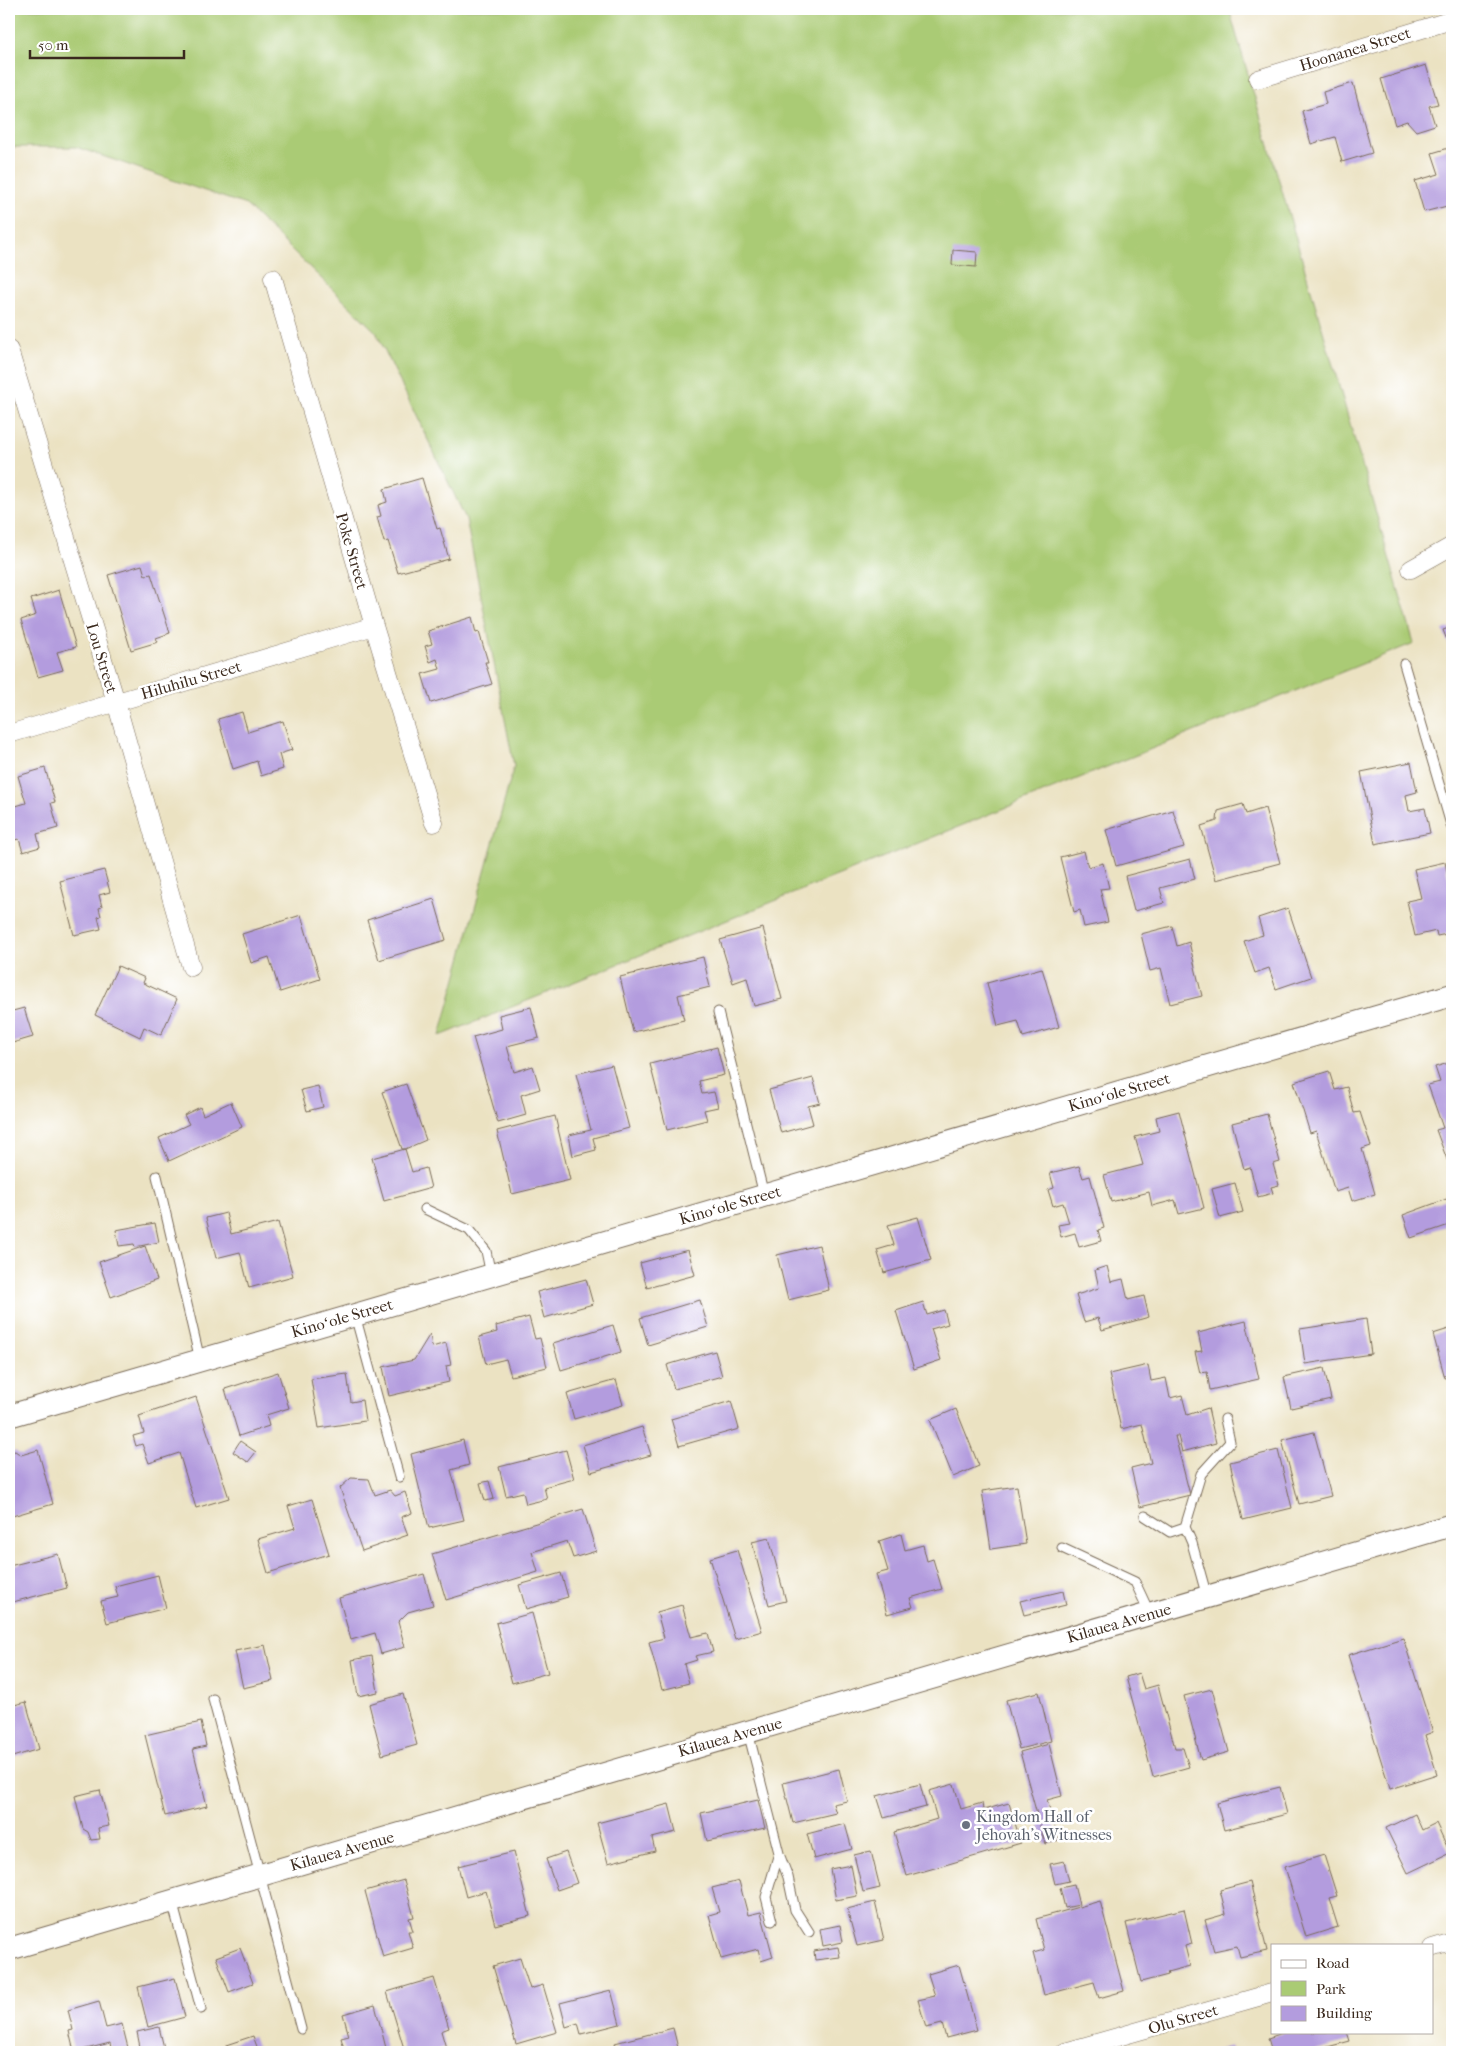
<svg xmlns="http://www.w3.org/2000/svg" width="1461" height="2061" font-family="'IM FELL French Canon',serif">
  <style>
    .green { fill: #aacb74; stroke: #727a49 }
    .building { fill: #b39cde }
    .lines { fill: none; stroke-linecap: round; stroke-linejoin: round }
    .service-casing { stroke: #796a57; stroke-width: 11 }
    .minor-casing { stroke: #796a57; stroke-width: 19 }
    .tertiary-casing { stroke: #796a57; stroke-width: 24 }
    .service { stroke: #fff; stroke-width: 9 }
    .minor { stroke: #fff; stroke-width: 18 }
    .tertiary { stroke: #fff; stroke-width: 22 }
    .worship-dot { fill: #6b7280; stroke: #fff; stroke-width: 2 }
    .labels { text-anchor: middle; dominant-baseline: central; stroke-width: 5; stroke-linejoin: round; paint-order: stroke }
    .street-label { font-size: 16px; fill: #3b2a1e; stroke: #fff }
    .worship-label { font-size: 16px; fill: #5b616d; stroke: #fff; text-anchor: start }
  </style>
  <rect width="100%" height="100%" fill="#fff"/>
  <filter id="ink" filterUnits="userSpaceOnUse"><feTurbulence type="fractalNoise" baseFrequency=".02" numOctaves="2"/><feDisplacementMap in="SourceGraphic" scale="10" xChannelSelector="R" yChannelSelector="G"/><feConvolveMatrix kernelMatrix="1 2 1 2 8 2 1 2 1" color-interpolation-filters="sRGB"/></filter>
  <filter id="wash" filterUnits="userSpaceOnUse"><feTurbulence type="fractalNoise" baseFrequency=".0096" numOctaves="4" result="noise"/><feDisplacementMap in="SourceGraphic" scale="20" xChannelSelector="R" yChannelSelector="G"/><feGaussianBlur stdDeviation="1.12" result="paint"/><feColorMatrix in="noise" values="0 0 0 0 0 0 0 0 0 0 0 0 0 0 0 0 0 1.4 0 .05"/><feComposite in="paint" operator="in"/></filter>
  <g filter="url(#wash)">
    <rect width="100%" height="100%" fill="#ebe2c2"/>
    <path class="green" d="M 9,9 L 1229,9 L 1414,643 L 440,1036 L 514,766 L 466,519 L 376,332 L 246,205 L 76,147 L 9,147 Z"/>
    <g id="blocks">
      <path class="building" d="M 1426,65 L 1438,104 L 1429,106 L 1435,125 L 1416,131 L 1407,121 L 1395,125 L 1381,79 Z
        M 1353,83 L 1372,153 L 1342,162 L 1335,137 L 1311,144 L 1302,111 L 1326,104 L 1323,92 Z
        M 1452,147 L 1452,221 L 1447,206 L 1424,212 L 1415,181 L 1439,174 L 1432,153 Z
        M 953,250 L 977,252 L 976,267 L 952,265 Z
        M 422,478 L 437,529 L 440,528 L 449,559 L 398,573 L 388,541 L 384,542 L 377,517 L 381,516 L 378,505 L 387,502 L 384,489 Z
        M 142,565 L 145,575 L 151,574 L 170,633 L 156,638 L 158,642 L 131,650 L 108,575 Z
        M 59,590 L 76,647 L 57,652 L 63,670 L 38,677 L 21,620 L 36,615 L 31,599 Z
        M 472,617 L 476,633 L 479,632 L 488,662 L 485,662 L 492,684 L 431,703 L 422,674 L 440,669 L 437,659 L 430,662 L 425,646 L 432,644 L 428,631 Z
        M 1452,627 L 1452,653 L 1443,630 Z
        M 9,650 L 13,664 L 9,665 Z
        M 242,712 L 248,732 L 283,721 L 292,750 L 279,754 L 283,769 L 261,776 L 257,761 L 233,769 L 218,719 Z
        M 1411,762 L 1417,792 L 1406,795 L 1409,811 L 1425,808 L 1430,833 L 1375,844 L 1361,772 Z
        M 45,768 L 55,802 L 51,803 L 58,828 L 37,834 L 40,847 L 23,852 L 19,839 L 9,841 L 9,808 L 26,803 L 18,776 Z
        M 1243,804 L 1246,814 L 1265,808 L 1280,863 L 1216,880 L 1201,826 L 1217,821 L 1218,811 Z
        M 1173,810 L 1184,847 L 1116,866 L 1106,830 Z
        M 1084,851 L 1088,867 L 1103,863 L 1109,888 L 1100,889 L 1108,922 L 1084,927 L 1080,910 L 1074,912 L 1060,857 Z
        M 1190,859 L 1195,879 L 1160,888 L 1164,903 L 1134,911 L 1125,876 Z
        M 1445,862 L 1452,895 L 1452,933 L 1437,936 L 1436,931 L 1415,936 L 1407,901 L 1421,898 L 1414,869 Z
        M 104,870 L 110,892 L 99,895 L 102,907 L 99,908 L 101,916 L 98,917 L 101,929 L 74,935 L 60,881 Z
        M 434,899 L 446,940 L 379,960 L 367,920 Z
        M 1288,908 L 1311,977 L 1276,989 L 1269,968 L 1255,973 L 1244,941 L 1263,935 L 1258,918 Z
        M 301,915 L 320,979 L 280,992 L 269,957 L 251,963 L 242,934 Z
        M 1172,926 L 1177,946 L 1189,942 L 1202,996 L 1170,1004 L 1161,968 L 1150,971 L 1141,934 Z
        M 763,928 L 782,999 L 754,1006 L 747,978 L 733,983 L 720,940 Z
        M 703,957 L 710,987 L 678,995 L 684,1020 L 633,1032 L 620,977 Z
        M 118,966 L 145,978 L 143,983 L 177,999 L 161,1035 L 144,1027 L 140,1037 L 95,1015 Z
        M 1042,968 L 1059,1027 L 1023,1037 L 1018,1021 L 998,1026 L 987,983 Z
        M 531,1007 L 539,1038 L 507,1046 L 514,1072 L 533,1066 L 540,1089 L 521,1095 L 526,1115 L 498,1123 L 473,1037 L 502,1029 L 499,1015 Z
        M 24,1008 L 33,1037 L 9,1044 L 9,1012 Z
        M 717,1047 L 724,1075 L 699,1081 L 702,1094 L 714,1092 L 718,1107 L 704,1110 L 707,1120 L 667,1130 L 650,1064 Z
        M 1452,1062 L 1452,1164 L 1449,1165 L 1436,1130 L 1443,1128 L 1428,1085 L 1440,1082 L 1435,1067 Z
        M 612,1065 L 629,1128 L 593,1138 L 596,1150 L 573,1156 L 569,1135 L 591,1130 L 576,1074 Z
        M 1329,1071 L 1335,1090 L 1347,1087 L 1354,1113 L 1360,1112 L 1371,1146 L 1362,1149 L 1375,1194 L 1352,1201 L 1348,1188 L 1335,1192 L 1316,1131 L 1310,1133 L 1294,1082 Z
        M 813,1078 L 820,1103 L 808,1106 L 813,1124 L 781,1133 L 769,1090 Z
        M 406,1084 L 426,1140 L 405,1149 L 412,1172 L 426,1168 L 431,1188 L 384,1201 L 372,1158 L 405,1149 L 402,1149 L 382,1092 Z
        M 318,1086 L 323,1107 L 307,1111 L 301,1090 Z
        M 231,1102 L 242,1127 L 169,1161 L 159,1138 L 189,1124 L 184,1115 L 200,1107 L 203,1115 Z
        M 1179,1111 L 1204,1208 L 1179,1214 L 1175,1200 L 1152,1206 L 1149,1192 L 1111,1202 L 1104,1175 L 1143,1165 L 1135,1137 L 1159,1131 L 1156,1117 Z
        M 1267,1114 L 1280,1162 L 1273,1164 L 1279,1185 L 1271,1187 L 1273,1193 L 1258,1197 L 1250,1167 L 1244,1169 L 1232,1123 Z
        M 555,1116 L 570,1180 L 512,1194 L 497,1131 Z
        M 1079,1166 L 1083,1178 L 1090,1176 L 1104,1228 L 1098,1230 L 1101,1241 L 1079,1247 L 1075,1233 L 1061,1237 L 1058,1225 L 1069,1223 L 1063,1203 L 1053,1206 L 1048,1190 L 1054,1188 L 1050,1173 Z
        M 1235,1183 L 1243,1212 L 1220,1218 L 1212,1189 Z
        M 1452,1197 L 1452,1224 L 1411,1238 L 1403,1215 Z
        M 226,1213 L 231,1234 L 278,1222 L 293,1276 L 249,1288 L 240,1252 L 216,1258 L 206,1218 Z
        M 918,1217 L 931,1260 L 884,1273 L 877,1250 L 894,1245 L 888,1225 Z
        M 155,1223 L 159,1242 L 135,1247 L 134,1244 L 119,1246 L 116,1230 Z
        M 819,1245 L 829,1290 L 788,1300 L 777,1255 Z
        M 145,1246 L 157,1280 L 111,1297 L 99,1262 Z
        M 688,1250 L 695,1275 L 647,1288 L 640,1263 Z
        M 1107,1266 L 1111,1282 L 1123,1279 L 1128,1300 L 1144,1296 L 1149,1317 L 1102,1330 L 1098,1318 L 1084,1322 L 1076,1295 L 1099,1288 L 1095,1270 Z
        M 586,1279 L 593,1304 L 544,1318 L 537,1292 Z
        M 700,1300 L 708,1327 L 648,1345 L 640,1318 Z
        M 923,1302 L 927,1315 L 944,1310 L 948,1324 L 931,1329 L 941,1360 L 914,1369 L 896,1311 Z
        M 529,1317 L 535,1339 L 540,1338 L 547,1367 L 511,1376 L 506,1359 L 486,1364 L 479,1337 L 497,1332 L 496,1326 Z
        M 1366,1319 L 1371,1354 L 1305,1364 L 1300,1329 Z
        M 1246,1321 L 1259,1379 L 1210,1390 L 1207,1372 L 1200,1373 L 1195,1352 L 1202,1351 L 1198,1333 Z
        M 613,1325 L 621,1352 L 561,1370 L 553,1343 Z
        M 1452,1328 L 1452,1381 L 1451,1377 L 1445,1378 L 1433,1334 Z
        M 430,1334 L 432,1347 L 446,1343 L 451,1365 L 446,1366 L 449,1382 L 389,1396 L 383,1367 L 414,1360 Z
        M 715,1351 L 722,1376 L 674,1389 L 667,1365 Z
        M 1148,1365 L 1151,1381 L 1166,1378 L 1170,1398 L 1182,1395 L 1187,1415 L 1208,1408 L 1216,1443 L 1182,1452 L 1178,1436 L 1175,1436 L 1190,1495 L 1140,1507 L 1131,1468 L 1151,1463 L 1142,1424 L 1121,1429 L 1109,1374 Z
        M 1324,1368 L 1331,1399 L 1291,1408 L 1284,1377 Z
        M 278,1372 L 289,1408 L 266,1415 L 269,1426 L 239,1436 L 225,1389 Z
        M 347,1374 L 351,1402 L 362,1400 L 365,1421 L 319,1428 L 311,1379 Z
        M 616,1380 L 623,1405 L 574,1419 L 567,1394 Z
        M 196,1397 L 229,1498 L 196,1508 L 179,1453 L 149,1463 L 142,1444 L 136,1446 L 133,1436 L 144,1433 L 139,1416 Z
        M 731,1401 L 739,1429 L 679,1446 L 671,1419 Z
        M 956,1409 L 979,1466 L 953,1477 L 930,1420 Z
        M 642,1427 L 651,1455 L 591,1472 L 583,1445 Z
        M 1314,1432 L 1331,1496 L 1299,1504 L 1282,1440 Z
        M 463,1440 L 469,1465 L 451,1470 L 464,1520 L 429,1528 L 411,1454 Z
        M 240,1441 L 256,1452 L 248,1462 L 233,1452 Z
        M 38,1450 L 53,1504 L 9,1517 L 9,1453 L 15,1451 L 21,1455 Z
        M 566,1450 L 574,1479 L 544,1487 L 547,1499 L 526,1504 L 523,1492 L 506,1496 L 499,1467 Z
        M 1278,1450 L 1292,1508 L 1243,1520 L 1230,1462 Z
        M 351,1478 L 369,1479 L 375,1495 L 390,1490 L 395,1496 L 405,1492 L 412,1513 L 401,1517 L 408,1535 L 362,1551 L 340,1488 Z
        M 489,1481 L 494,1499 L 485,1501 L 480,1483 Z
        M 1017,1486 L 1026,1544 L 991,1549 L 982,1491 Z
        M 312,1499 L 329,1554 L 268,1573 L 258,1539 L 295,1528 L 288,1506 Z
        M 583,1509 L 596,1551 L 573,1558 L 567,1541 L 532,1552 L 538,1572 L 446,1600 L 432,1554 Z
        M 901,1534 L 905,1550 L 923,1545 L 927,1561 L 933,1559 L 942,1589 L 910,1598 L 913,1607 L 887,1614 L 876,1574 L 888,1571 L 879,1541 Z
        M 769,1538 L 786,1601 L 769,1605 L 752,1542 Z
        M 737,1550 L 762,1631 L 735,1639 L 710,1558 Z
        M 58,1554 L 67,1588 L 9,1603 L 9,1566 Z
        M 561,1573 L 568,1597 L 526,1609 L 519,1585 Z
        M 424,1574 L 433,1605 L 408,1612 L 398,1622 L 405,1647 L 381,1654 L 375,1633 L 351,1640 L 339,1598 Z
        M 158,1575 L 166,1608 L 107,1623 L 101,1601 L 118,1597 L 115,1586 Z
        M 1063,1591 L 1066,1605 L 1024,1615 L 1020,1601 Z
        M 682,1605 L 691,1637 L 708,1633 L 713,1652 L 695,1656 L 697,1660 L 684,1664 L 689,1683 L 662,1690 L 649,1642 L 664,1638 L 657,1612 Z
        M 532,1613 L 548,1673 L 512,1683 L 496,1623 Z
        M 1403,1638 L 1433,1732 L 1425,1735 L 1437,1774 L 1390,1789 L 1348,1655 Z
        M 265,1645 L 273,1681 L 243,1688 L 235,1651 Z
        M 372,1656 L 378,1692 L 358,1696 L 352,1660 Z
        M 1139,1673 L 1144,1689 L 1158,1685 L 1175,1748 L 1183,1748 L 1189,1767 L 1153,1777 L 1126,1677 Z
        M 1212,1689 L 1229,1752 L 1201,1760 L 1184,1696 Z
        M 1039,1692 L 1051,1741 L 1019,1749 L 1006,1700 Z
        M 403,1694 L 417,1745 L 382,1755 L 369,1704 Z
        M 9,1697 L 14,1705 L 26,1702 L 39,1749 L 9,1758 Z
        M 201,1722 L 206,1746 L 193,1749 L 207,1806 L 165,1816 L 145,1735 Z
        M 1049,1744 L 1062,1796 L 1047,1800 L 1059,1840 L 1045,1844 L 1020,1752 Z
        M 839,1769 L 847,1801 L 833,1804 L 836,1813 L 793,1823 L 783,1783 Z
        M 920,1784 L 926,1807 L 884,1818 L 877,1796 Z
        M 954,1784 L 961,1809 L 982,1803 L 983,1810 L 1009,1803 L 1021,1843 L 907,1876 L 894,1832 L 937,1819 L 929,1791 Z
        M 1280,1787 L 1287,1814 L 1224,1830 L 1217,1803 Z
        M 100,1790 L 109,1826 L 98,1828 L 100,1839 L 91,1840 L 88,1832 L 83,1829 L 75,1796 Z
        M 758,1800 L 765,1828 L 707,1841 L 701,1813 Z
        M 669,1804 L 676,1832 L 652,1838 L 655,1851 L 608,1863 L 597,1823 Z
        M 1415,1814 L 1422,1830 L 1436,1823 L 1450,1853 L 1408,1873 L 1386,1828 Z
        M 845,1824 L 852,1849 L 814,1859 L 807,1834 Z
        M 871,1851 L 880,1888 L 863,1892 L 854,1855 Z
        M 514,1852 L 530,1916 L 495,1925 L 486,1891 L 466,1897 L 458,1866 Z
        M 566,1852 L 577,1883 L 557,1890 L 546,1859 Z
        M 1324,1855 L 1337,1896 L 1329,1898 L 1338,1927 L 1306,1937 L 1285,1867 Z
        M 1064,1861 L 1069,1881 L 1055,1884 L 1050,1864 Z
        M 851,1865 L 857,1896 L 836,1900 L 830,1869 Z
        M 404,1880 L 414,1917 L 409,1918 L 413,1931 L 408,1931 L 413,1948 L 383,1957 L 365,1891 Z
        M 739,1881 L 748,1915 L 761,1912 L 773,1957 L 761,1961 L 758,1949 L 721,1959 L 709,1915 L 719,1912 L 712,1888 Z
        M 1250,1882 L 1267,1951 L 1240,1957 L 1237,1946 L 1214,1951 L 1205,1920 L 1226,1914 L 1220,1890 Z
        M 1074,1885 L 1079,1905 L 1065,1908 L 1060,1888 Z
        M 1100,1901 L 1124,1991 L 1099,1998 L 1094,1982 L 1044,1995 L 1033,1953 L 1044,1950 L 1036,1919 Z
        M 875,1902 L 884,1940 L 857,1946 L 847,1909 Z
        M 1184,1909 L 1192,1944 L 1185,1946 L 1190,1966 L 1167,1972 L 1168,1975 L 1141,1982 L 1126,1923 Z
        M 840,1925 L 843,1942 L 823,1946 L 820,1929 Z
        M 838,1947 L 840,1957 L 815,1960 L 814,1951 Z
        M 240,1948 L 253,1983 L 229,1992 L 216,1957 Z
        M 520,1958 L 530,1989 L 543,1985 L 557,2032 L 516,2044 L 493,1966 Z
        M 959,1965 L 977,2030 L 946,2038 L 942,2024 L 926,2028 L 918,2000 L 935,1996 L 928,1974 Z
        M 175,1978 L 185,2017 L 148,2027 L 138,1987 Z
        M 434,1978 L 449,2028 L 441,2031 L 446,2048 L 433,2052 L 405,2052 L 387,1992 Z
        M 611,1990 L 620,2024 L 581,2034 L 578,2023 L 566,2027 L 560,2003 Z
        M 99,2001 L 106,2028 L 122,2024 L 129,2052 L 112,2052 L 110,2043 L 74,2052 L 69,2031 L 73,2030 L 68,2010 Z
        M 375,2005 L 387,2052 L 345,2052 L 341,2038 L 349,2036 L 343,2014 Z
        M 159,2027 L 165,2052 L 141,2052 L 137,2032 Z
        M 673,2028 L 679,2052 L 618,2052 L 615,2043 Z
        M 1285,2032 L 1347,2032 L 1350,2041 L 1316,2050 L 1316,2052 L 1272,2052 L 1268,2038 Z
        M 253,2036 L 259,2052 L 229,2052 L 226,2045 Z
        M 1231,2046 L 1233,2052 L 1210,2052 Z"/>
    </g>
  </g>
  <g filter="url(#ink)">
    <use href="#blocks" fill-opacity="0" stroke="#796a57" stroke-width="1"/>
    <g class="lines">
      <g class="service-casing">
        <path id="service" d="M 1404,664 L 1452,828
          M 718,1012 L 764,1195
          M 157,1176 L 200,1360
          M 425,1209 L 469,1230 L 486,1251 L 491,1275
          M 355,1315 L 399,1477
          M 1145,1516 L 1170,1532 L 1185,1527
          M 1062,1548 L 1135,1582 L 1150,1614
          M 1207,1597 L 1192,1543 L 1185,1527 L 1201,1474 L 1230,1442 L 1225,1419
          M 213,1699 L 301,2029
          M 748,1732 L 779,1853 L 766,1897 L 772,1921
          M 779,1854 L 788,1877 L 795,1910 L 809,1932
          M 172,1901 L 201,2009"/>
      </g>
      <g class="minor-casing">
        <path id="minor" d="M 1258,79 L 1452,20
          M 273,278 L 374,626 L 434,823
          M 9,350 L 116,702 L 191,967
          M 1411,569 L 1452,546
          M 9,734 L 374,626
          M 1432,1948 L 1452,1942
          M 1065,2052 L 1272,1993"/>
      </g>
      <g class="tertiary-casing">
        <path id="tertiary" d="M 9,1416 L 1452,995
          M 9,1949 L 1452,1525"/>
      </g>
      <use href="#service" class="service"/>
      <use href="#minor" class="minor"/>
      <use href="#tertiary" class="tertiary"/>
    </g>
  </g>
  <circle class="worship-dot" cx="966" cy="1825" r="5"/>
  <g class="labels">
    <g class="street-label">
      <text transform="translate(1355 49) rotate(-17)">Hoonanea Street</text>
      <text transform="translate(352 551) rotate(74)">Poke Street</text>
      <text transform="translate(102 658) rotate(73)">Lou Street</text>
      <text transform="translate(191 680) rotate(-16)">Hiluhilu Street</text>
      <text transform="translate(1119 1092) rotate(-16)">Kinoʻole Street</text>
      <text transform="translate(730 1205) rotate(-16)">Kinoʻole Street</text>
      <text transform="translate(342 1318) rotate(-16)">Kinoʻole Street</text>
      <text transform="translate(1119 1623) rotate(-16)">Kilauea Avenue</text>
      <text transform="translate(730 1737) rotate(-16)">Kilauea Avenue</text>
      <text transform="translate(342 1851) rotate(-16)">Kilauea Avenue</text>
      <text transform="translate(1183 2019) rotate(-16)">Olu Street</text>
    </g>
    <g class="worship-label">
      <text x="976" y="1816">Kingdom Hall of<tspan x="976" dy="18">Jehovah’s Witnesses</tspan></text>
    </g>
  </g>
  <rect width="1461" height="2061" fill="none" stroke="#fff" stroke-width="30"/>
  <rect x="1271" y="1944" width="162" height="90" fill="#ffffff" stroke="#b1aaa5"/>
  <rect x="1281" y="1960" width="25" height="8" fill="#ffffff" stroke="#b1aaa5"/>
  <text x="1316" y="1968" font-size="15" fill="#3b2a1e">Road</text>
  <rect x="1281" y="1981" width="25" height="15" fill="#aacb74" stroke="#b1aaa5"/>
  <text x="1316" y="1994" font-size="15" fill="#3b2a1e">Park</text>
  <rect x="1281" y="2006" width="25" height="15" fill="#b39cde" stroke="#b1aaa5"/>
  <text x="1316" y="2018" font-size="15" fill="#3b2a1e">Building</text>
  <path d="M30 50v8h154v-8" fill="none" stroke="#3b2a1e" stroke-width="2.5"/>
  <text x="38" y="50" font-size="15" fill="#3b2a1e" stroke="#ffffff" stroke-width="4" paint-order="stroke">50 m</text>
</svg>
